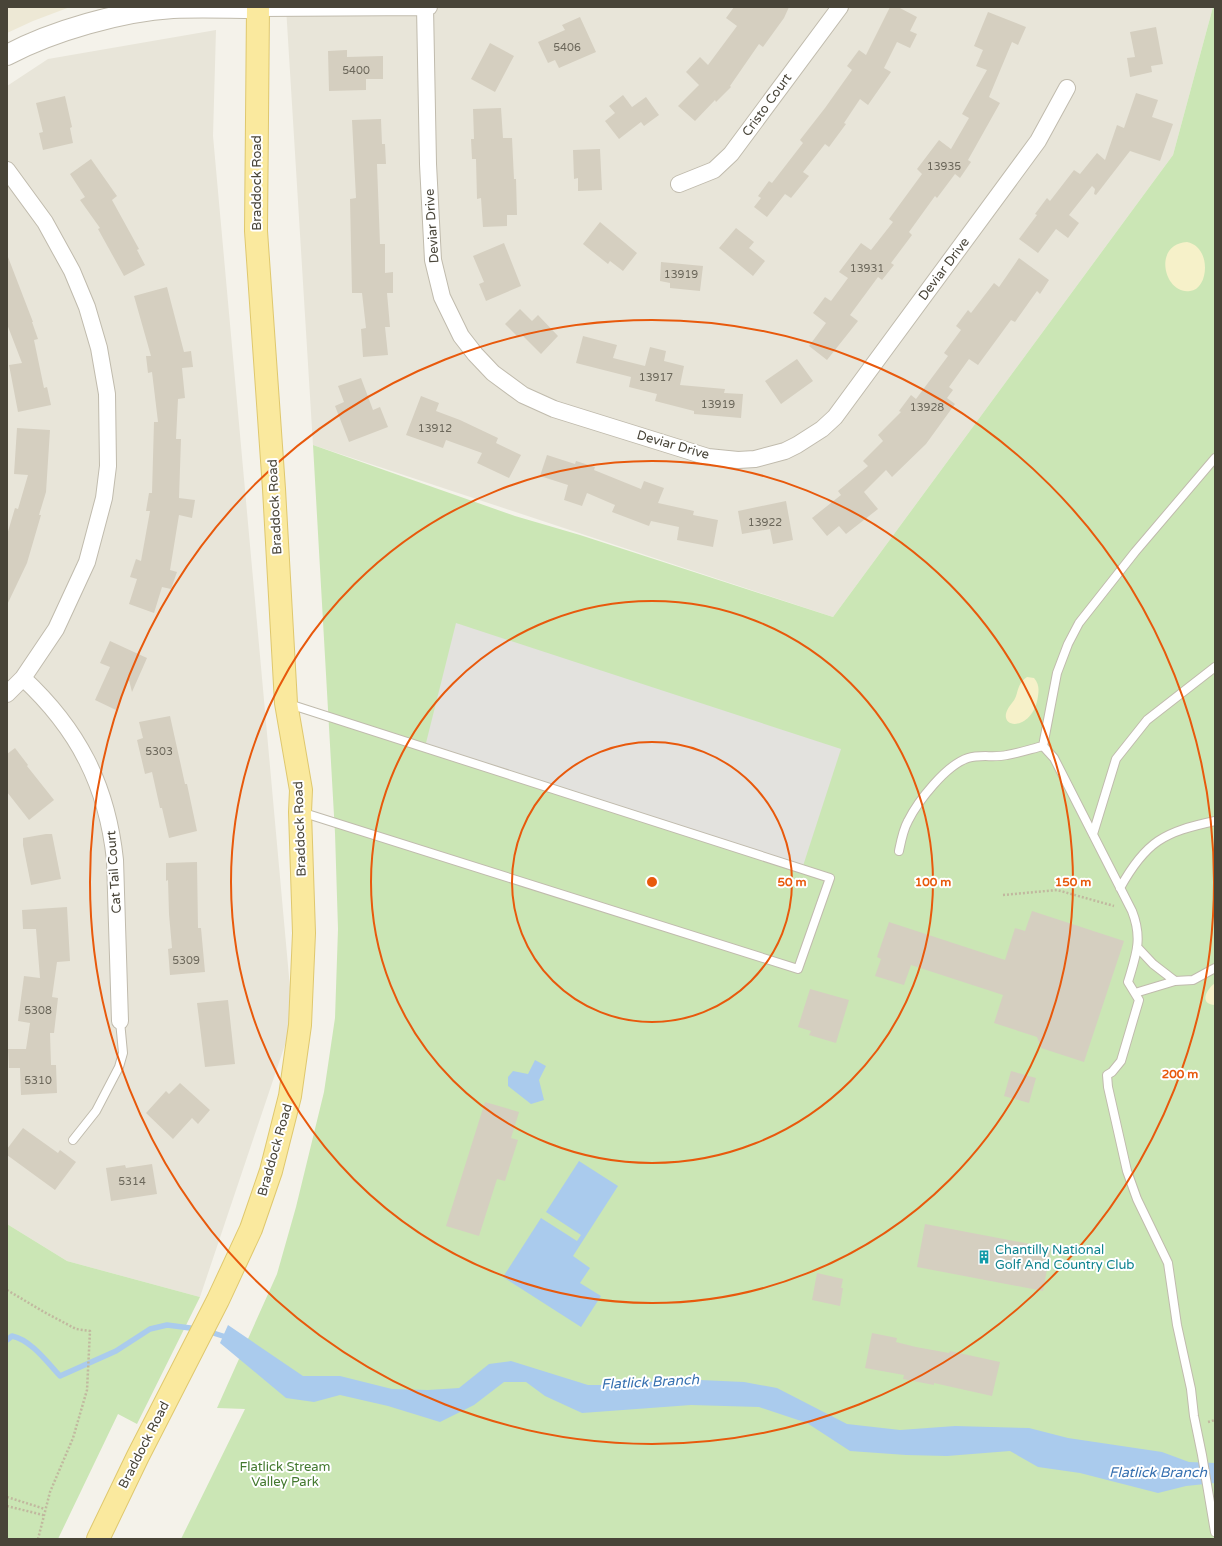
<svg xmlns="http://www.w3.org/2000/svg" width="1222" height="1546" font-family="'Varela Round',sans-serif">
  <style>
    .residential { fill: #e8e5d9 }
    .education { fill: #ede8d5 }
    .green { fill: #cbe6b5 }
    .sand { fill: #f6f1c9 }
    .parking { fill: #e3e2de }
    .water { fill: #aacbed }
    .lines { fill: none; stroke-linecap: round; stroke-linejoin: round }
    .stream { stroke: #aacbed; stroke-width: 5.5 }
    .building { fill: #d5cfc0 }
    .service-casing { stroke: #c0bbad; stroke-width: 10 }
    .minor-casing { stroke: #c0bbad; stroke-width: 18 }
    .tertiary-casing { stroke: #c0bbad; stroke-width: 22 }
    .primary-casing { stroke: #dfc86e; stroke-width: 24 }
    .path { stroke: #c1b89f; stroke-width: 2.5; stroke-dasharray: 2 2; stroke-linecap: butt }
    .service { stroke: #fff; stroke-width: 8 }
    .minor { stroke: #fff; stroke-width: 16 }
    .tertiary { stroke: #fff; stroke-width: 20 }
    .primary { stroke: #fae99e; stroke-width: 22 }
    .ring { fill: none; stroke: #e8590c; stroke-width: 2 }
    .labels { text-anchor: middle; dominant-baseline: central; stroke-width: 4; stroke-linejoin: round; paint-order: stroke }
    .number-label { font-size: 11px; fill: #6b675a }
    .street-label { font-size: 13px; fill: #484438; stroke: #fff }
    .culture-label { font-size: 13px; fill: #0d838f; stroke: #fff; text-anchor: start }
    .park-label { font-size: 13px; fill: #42782e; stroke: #fff }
    .water-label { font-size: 14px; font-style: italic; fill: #3670b0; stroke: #fff }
    .centre { fill: #e8590c; stroke: #fff; stroke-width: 2 }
    .ring-label { font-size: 12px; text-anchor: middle; font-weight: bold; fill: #e8590c; stroke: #fff; stroke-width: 4; stroke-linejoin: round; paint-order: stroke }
  </style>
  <rect width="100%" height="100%" fill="#f4f2ea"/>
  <path class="residential" d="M 286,7 L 1213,7 L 1173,155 L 833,617 L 313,445 Z
    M 216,30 L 213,136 L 293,1021 L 200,1297 L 67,1261 L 7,1224 L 7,86 L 48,59 Z"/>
  <path class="education" d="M 7,7 L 70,7 L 33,21 L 7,33 Z"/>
  <path class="green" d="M 1213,7 L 1215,7 L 1215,1539 L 181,1539 L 245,1409 L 217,1408 L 277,1274 L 296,1207 L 324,1092 L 335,1018 L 338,929 L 335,833 L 313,445 L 515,516 L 580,535 L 833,617 L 1173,155 Z
    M 7,1224 L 67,1261 L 200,1297 L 137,1424 L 118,1414 L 58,1539 L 7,1539 Z"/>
  <path class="sand" d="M 1187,242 C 1212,247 1209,289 1190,291 C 1164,295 1152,244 1187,242 Z
    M 1027,677 L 1034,678 C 1039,684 1039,689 1038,696 C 1033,735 990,729 1012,703 C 1019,695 1016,684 1027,677 Z
    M 1215,983 L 1215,1005 C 1198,1004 1207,989 1215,983 Z"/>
  <path class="parking" d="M 456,623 L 841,749 L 802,869 L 425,747 Z"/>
  <path class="water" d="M 535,1060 L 546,1066 L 539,1080 L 544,1100 L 531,1104 L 508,1086 L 508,1077 L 513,1071 L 528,1074 Z
    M 579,1161 L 618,1186 L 573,1256 L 590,1268 L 580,1283 L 601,1296 L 581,1327 L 503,1277 L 541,1218 L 577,1241 L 581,1235 L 546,1212 Z
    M 228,1325 L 303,1376 L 340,1376 L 392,1389 L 428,1390 L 459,1388 L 489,1364 L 511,1361 L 588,1385 L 618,1385 L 679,1379 L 744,1382 L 777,1388 L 847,1424 L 900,1430 L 955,1426 L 1029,1428 L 1068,1438 L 1162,1452 L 1189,1462 L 1215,1463 L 1215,1483 L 1186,1486 L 1158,1493 L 1080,1473 L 1038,1467 L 1010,1451 L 947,1456 L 906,1455 L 850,1451 L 807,1423 L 759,1407 L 691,1405 L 582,1413 L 545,1396 L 526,1382 L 504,1382 L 474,1405 L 440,1422 L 388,1406 L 340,1395 L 314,1402 L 286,1398 L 220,1343 Z"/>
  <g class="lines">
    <path class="stream" d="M 207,1331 L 229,1338
      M 7,1340 L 12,1336 C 31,1340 47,1362 60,1376 L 116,1351 L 150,1329 L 167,1325 L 198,1329"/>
  </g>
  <path class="building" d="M 734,7 L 789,7 L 784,18 L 763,47 L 759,44 L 730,86 L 731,87 L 716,102 L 715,100 L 695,121 L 678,106 L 699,85 L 686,72 L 700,57 L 708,65 L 737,26 L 726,18 Z
    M 890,7 L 898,7 L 917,17 L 910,31 L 917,34 L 910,48 L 897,42 L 884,68 L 891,72 L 868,105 L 860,99 L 844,123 L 846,124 L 829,147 L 825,144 L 803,172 L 809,176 L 791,198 L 785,194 L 767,217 L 754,207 L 761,198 L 758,196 L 769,181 L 772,183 L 803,143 L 800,140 L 825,108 L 852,70 L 847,66 L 859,50 L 866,55 Z
    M 988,12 L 1026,27 L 1018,45 L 1012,42 L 989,97 L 1000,103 L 968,160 L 971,162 L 960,178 L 955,174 L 937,198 L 935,196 L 909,232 L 912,235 L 891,263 L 894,265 L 882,280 L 878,277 L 850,315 L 858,321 L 827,360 L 809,346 L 826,323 L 813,313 L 825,297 L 831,301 L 848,278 L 839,272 L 861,243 L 871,250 L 893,222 L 889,219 L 922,174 L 917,169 L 939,140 L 951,149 L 969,118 L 962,114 L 987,70 L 976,66 L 983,50 L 974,46 Z
    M 580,17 L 596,52 L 559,68 L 555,60 L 548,63 L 538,42 L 565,30 L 562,25 Z
    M 1156,27 L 1163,64 L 1151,66 L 1152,72 L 1130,77 L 1127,58 L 1135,57 L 1130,32 Z
    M 490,43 L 514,56 L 495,92 L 471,79 Z
    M 347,50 L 347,57 L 383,56 L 383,79 L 366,79 L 366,90 L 329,91 L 328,51 Z
    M 1136,93 L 1158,100 L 1152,117 L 1173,124 L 1160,161 L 1130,151 L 1096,195 L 1094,194 L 1095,189 L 1092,186 L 1069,215 L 1079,223 L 1068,238 L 1056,229 L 1038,253 L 1019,239 L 1037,215 L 1035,214 L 1047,198 L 1050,201 L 1074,170 L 1080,174 L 1097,153 L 1105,160 L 1117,125 L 1124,128 Z
    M 623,95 L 632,107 L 646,97 L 659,115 L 644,126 L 641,122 L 619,139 L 605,121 L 615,113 L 609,106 Z
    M 65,96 L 72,127 L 70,128 L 73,143 L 43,150 L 39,133 L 43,132 L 36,103 Z
    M 501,108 L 503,138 L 512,138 L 514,179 L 516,179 L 517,215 L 507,215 L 507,226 L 483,227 L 481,198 L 477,199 L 476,159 L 472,159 L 471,139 L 474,139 L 473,109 Z
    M 381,119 L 382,144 L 385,144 L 386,164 L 377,164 L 380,244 L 385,244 L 385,273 L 393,272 L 393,293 L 387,293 L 390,327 L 385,327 L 388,355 L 363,357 L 361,329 L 366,328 L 362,293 L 352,293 L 350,199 L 356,198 L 352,120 Z
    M 600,149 L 602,190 L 578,191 L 578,178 L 574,179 L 573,150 Z
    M 91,159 L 117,196 L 112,200 L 139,249 L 137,250 L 145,265 L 124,276 L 98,229 L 100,228 L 80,200 L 85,197 L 70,174 Z
    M 600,222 L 637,253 L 623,271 L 610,261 L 608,264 L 583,244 Z
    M 736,228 L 754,242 L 749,248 L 765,261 L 753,276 L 719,248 Z
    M 504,243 L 521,286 L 486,301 L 479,284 L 484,282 L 473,256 Z
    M 8,257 L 33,322 L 32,322 L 38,339 L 34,340 L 44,388 L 47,387 L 51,405 L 18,412 L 9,365 L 22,363 L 7,324 Z
    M 1019,258 L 1049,280 L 1040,294 L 1037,291 L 1015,322 L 1011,320 L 978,365 L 969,359 L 949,387 L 953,390 L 947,398 L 955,404 L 926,444 L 892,477 L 886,470 L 864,492 L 878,509 L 846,534 L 839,526 L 827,536 L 812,518 L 841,495 L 838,491 L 868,466 L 863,461 L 883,441 L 878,435 L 901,412 L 899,411 L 911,395 L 916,399 L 948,356 L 944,353 L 961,330 L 956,326 L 968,310 L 971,313 L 994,283 L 999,287 Z
    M 661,262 L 703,266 L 700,291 L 670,288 L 670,283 L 660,281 Z
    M 167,287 L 184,352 L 191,351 L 193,367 L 182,368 L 185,398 L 178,399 L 176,439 L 181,439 L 179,498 L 195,500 L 192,518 L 179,515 L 170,570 L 177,572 L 171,589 L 162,587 L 154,613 L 129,604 L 137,579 L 130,577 L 136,559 L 141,561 L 150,511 L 146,511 L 149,493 L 152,493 L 154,422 L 158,422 L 152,372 L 148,373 L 146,356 L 151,356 L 134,296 Z
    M 520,309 L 532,321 L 538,315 L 558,336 L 541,354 L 521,334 L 518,337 L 505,324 Z
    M 583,336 L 617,345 L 613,358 L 645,366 L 650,347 L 666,351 L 664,361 L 684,366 L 680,385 L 725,389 L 724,393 L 743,394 L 741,418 L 694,414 L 694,411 L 655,401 L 657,394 L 629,387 L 631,377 L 576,363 Z
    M 797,359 L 813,381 L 781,404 L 765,381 Z
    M 361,378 L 373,410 L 380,407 L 388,427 L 349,442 L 335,406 L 344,402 L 338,386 Z
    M 421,396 L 439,403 L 436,411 L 460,420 L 498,438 L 496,443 L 521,455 L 509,478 L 477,463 L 482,453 L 446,440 L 443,448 L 406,435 Z
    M 17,428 L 50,430 L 46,492 L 39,515 L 41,515 L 27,563 L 7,605 L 7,535 L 15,508 L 18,509 L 28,475 L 14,474 Z
    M 547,455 L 575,464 L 576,461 L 595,467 L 594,470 L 641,489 L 644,481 L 664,488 L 658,503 L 694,511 L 693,515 L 718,520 L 713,547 L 677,540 L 679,527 L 651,521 L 649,526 L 612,512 L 615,505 L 587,493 L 582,506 L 564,500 L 568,485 L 540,476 Z
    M 786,501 L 793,540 L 773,544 L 770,529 L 742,534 L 738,511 Z
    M 110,641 L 147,658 L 132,692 L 129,680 L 116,710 L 95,700 L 110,667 L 100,663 Z
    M 170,716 L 185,784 L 187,784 L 197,831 L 169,838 L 162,808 L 160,808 L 152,772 L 145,774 L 137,740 L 143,738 L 139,722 Z
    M 15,748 L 28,765 L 27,766 L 54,800 L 29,820 L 7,792 L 7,754 Z
    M 46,834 L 52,834 L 61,879 L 31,885 L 23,845 L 23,838 Z
    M 197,862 L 198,928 L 201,928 L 205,972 L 170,975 L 168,949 L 172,948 L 169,914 L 168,880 L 166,881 L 166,863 Z
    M 67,907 L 70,961 L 57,962 L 52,997 L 58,998 L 54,1033 L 50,1033 L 51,1065 L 56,1065 L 57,1093 L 21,1095 L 20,1068 L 9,1068 L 8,1049 L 26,1049 L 30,1023 L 18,1021 L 24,976 L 40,978 L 36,929 L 23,929 L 22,910 Z
    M 1032,911 L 1124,941 L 1084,1062 L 1041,1048 L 1037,1037 L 994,1023 L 1003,995 L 911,965 L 904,985 L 875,976 L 881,959 L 877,957 L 889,922 L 1005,960 L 1015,928 L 1025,931 Z
    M 810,989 L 849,1000 L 836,1043 L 809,1035 L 811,1031 L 798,1027 Z
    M 228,1000 L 235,1064 L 205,1067 L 197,1003 Z
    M 1011,1071 L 1036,1078 L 1029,1103 L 1004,1096 Z
    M 180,1083 L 210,1110 L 198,1124 L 192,1118 L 173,1139 L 146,1113 L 166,1091 L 169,1094 Z
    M 485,1102 L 519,1112 L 511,1138 L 518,1140 L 505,1181 L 497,1179 L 479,1236 L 446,1226 Z
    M 23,1128 L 58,1153 L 60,1150 L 76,1162 L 55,1190 L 7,1155 L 7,1149 Z
    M 152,1164 L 157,1194 L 111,1201 L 106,1168 L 125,1165 L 126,1168 Z
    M 925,1224 L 1051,1248 L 1043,1291 L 917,1267 Z
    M 817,1273 L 843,1279 L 841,1288 L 843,1288 L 840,1306 L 812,1300 Z
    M 872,1333 L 897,1338 L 896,1342 L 916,1347 L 949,1353 L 950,1351 L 1000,1362 L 992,1396 L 934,1383 L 934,1385 L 903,1379 L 904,1375 L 865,1368 Z"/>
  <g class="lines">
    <g class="service-casing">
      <path id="service" d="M 289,704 L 830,878 L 798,969 L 301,812
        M 1043,746 L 1057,673 L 1068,644 L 1079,623 L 1135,552 L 1215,458
        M 1093,834 L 1116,759 L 1147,720 L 1215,667
        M 899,851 C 901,841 903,830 908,821 C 918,801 946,765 968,758 C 981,754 994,758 1007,755 C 1019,753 1031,749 1043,746 L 1054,758 L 1132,911 C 1143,939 1136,955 1128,982 L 1139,1000 L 1121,1061 L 1112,1072 L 1107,1075 L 1108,1087 L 1127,1171 L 1137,1199 L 1168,1263 L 1177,1325 L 1191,1389 L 1194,1416 L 1202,1455 L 1215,1532
        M 1120,888 C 1146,841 1164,832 1215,821
        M 1175,981 L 1193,980 L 1215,968
        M 1135,993 L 1175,981 L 1153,964 L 1138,948
        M 73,1140 L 96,1111 L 119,1067 L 123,1053 L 120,1021"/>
    </g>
    <g class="minor-casing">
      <path id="minor" d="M 425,7 L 428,164 L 433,260 L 442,297 L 461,336 L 475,354 L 493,373 L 523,395 L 554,409 L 708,457 L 738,460 L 755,459 L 785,451 L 797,445 L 822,429 L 835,417 L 1038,141 L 1067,88
        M 259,8 L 429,7
        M 7,170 L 45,222 L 72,271 L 87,307 L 99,348 L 107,394 L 108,466 L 104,498 L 87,562 L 56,629 L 23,678 L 7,694
        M 679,184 L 714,170 L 731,154 L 840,7
        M 23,678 C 78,729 107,785 115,860 L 120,1021"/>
    </g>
    <g class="tertiary-casing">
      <path id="tertiary" d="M 7,55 C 52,31 122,11 173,8 C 202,7 230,8 259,8"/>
    </g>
    <g class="primary-casing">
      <path id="primary" d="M 98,1539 L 138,1456 L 218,1300 L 251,1229 L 271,1171 L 290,1096 L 300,1025 L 304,933 L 300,812 L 301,790 L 286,703 L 274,489 L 256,231 L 258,7"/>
    </g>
    <path class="path" d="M 1003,895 L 1057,890 L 1114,906
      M 7,1290 L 44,1312 L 76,1329 L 90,1331 L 87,1390 L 73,1438 L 50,1492 L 38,1539
      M 1208,1422 L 1215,1420
      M 7,1497 L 45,1509
      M 7,1506 L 43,1515"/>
    <use href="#service" class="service"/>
    <use href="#minor" class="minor"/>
    <use href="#tertiary" class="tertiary"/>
    <use href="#primary" class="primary"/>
  </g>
  <g class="ring">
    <circle cx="652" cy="882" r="140"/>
    <circle cx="652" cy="882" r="281"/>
    <circle cx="652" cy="882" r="421"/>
    <circle cx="652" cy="882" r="562"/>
  </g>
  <defs>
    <g id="building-bare" transform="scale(1.08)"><path d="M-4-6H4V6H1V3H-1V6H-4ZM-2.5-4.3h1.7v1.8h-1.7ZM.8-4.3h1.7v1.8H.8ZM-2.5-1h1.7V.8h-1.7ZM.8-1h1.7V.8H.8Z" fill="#0f9aa8" stroke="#fff" stroke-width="2.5" paint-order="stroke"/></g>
  </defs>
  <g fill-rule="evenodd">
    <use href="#building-bare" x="984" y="1257"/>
  </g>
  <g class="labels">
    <g class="number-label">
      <text x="567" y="47">5406</text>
      <text x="356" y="70">5400</text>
      <text x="944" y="166">13935</text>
      <text x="867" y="268">13931</text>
      <text x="681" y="274">13919</text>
      <text x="656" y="377">13917</text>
      <text x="718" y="404">13919</text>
      <text x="927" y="407">13928</text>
      <text x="435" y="428">13912</text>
      <text x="765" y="522">13922</text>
      <text x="159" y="751">5303</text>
      <text x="186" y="960">5309</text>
      <text x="38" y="1010">5308</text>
      <text x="38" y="1080">5310</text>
      <text x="132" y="1181">5314</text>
    </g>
    <g class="street-label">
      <text transform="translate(767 105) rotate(-54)">Cristo Court</text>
      <text transform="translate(257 183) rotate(-90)">Braddock Road</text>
      <text transform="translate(432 226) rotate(-94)">Deviar Drive</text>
      <text transform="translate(944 269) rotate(-53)">Deviar Drive</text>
      <text transform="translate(673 445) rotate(16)">Deviar Drive</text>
      <text transform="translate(275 507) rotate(-93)">Braddock Road</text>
      <text transform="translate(300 829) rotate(-92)">Braddock Road</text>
      <text transform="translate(114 872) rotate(-94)">Cat Tail Court</text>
      <text transform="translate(275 1150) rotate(-74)">Braddock Road</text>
      <text transform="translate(144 1445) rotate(-63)">Braddock Road</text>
    </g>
    <g class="culture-label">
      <text x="995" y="1250">Chantilly National<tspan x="995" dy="15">Golf And Country Club</tspan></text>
    </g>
    <g class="park-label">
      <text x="285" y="1467">Flatlick Stream<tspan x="285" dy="15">Valley Park</tspan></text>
    </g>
    <g class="water-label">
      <text transform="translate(650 1382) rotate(-3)">Flatlick Branch</text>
      <text x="1158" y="1472">Flatlick Branch</text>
    </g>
  </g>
  <circle cx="652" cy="882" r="6" class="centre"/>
  <g class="ring-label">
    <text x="792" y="886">50 m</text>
    <text x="933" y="886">100 m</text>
    <text x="1073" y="886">150 m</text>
    <text x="1180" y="1078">200 m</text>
  </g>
  <rect width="1222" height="1546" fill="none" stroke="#484438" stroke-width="16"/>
</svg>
